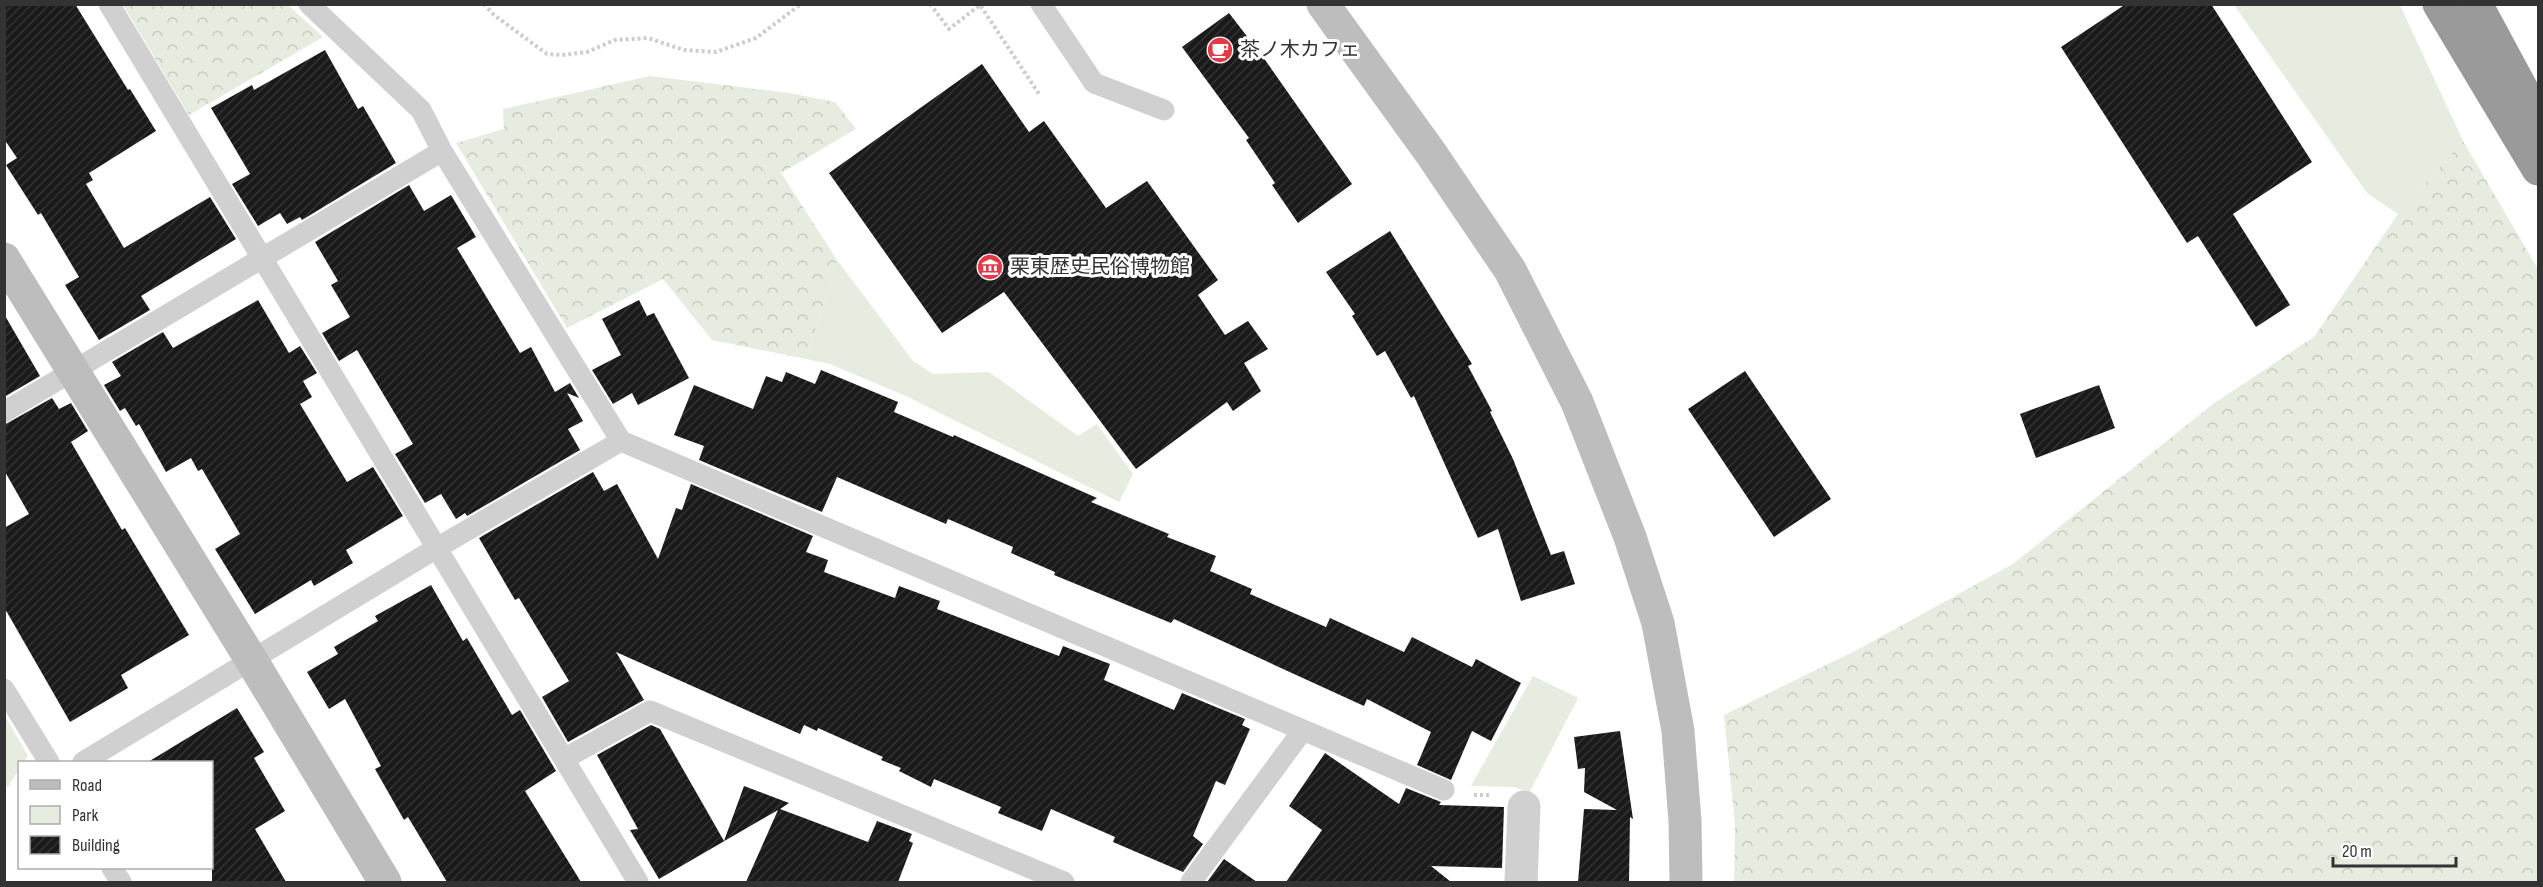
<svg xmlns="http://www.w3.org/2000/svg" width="2543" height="887" font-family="'Sofia Sans Condensed','Noto Sans JP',sans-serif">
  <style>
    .green { fill: #e6ecdf }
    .forest { fill: url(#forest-crowns) }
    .building { fill: url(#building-hatch) }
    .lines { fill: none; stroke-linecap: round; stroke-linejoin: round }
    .path { stroke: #cdcdcd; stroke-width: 4; stroke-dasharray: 3 3; stroke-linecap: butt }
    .lane { stroke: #d0d0d0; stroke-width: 21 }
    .street { stroke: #d0d0d0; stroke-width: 33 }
    .secondary { stroke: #bdbdbd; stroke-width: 33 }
    .highway { stroke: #9a9a9a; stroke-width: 33 }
    .labels { text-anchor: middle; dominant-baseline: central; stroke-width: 6; stroke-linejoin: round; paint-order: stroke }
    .poi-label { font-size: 20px; fill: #333; stroke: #fff; text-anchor: start }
  </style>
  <defs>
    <pattern id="forest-crowns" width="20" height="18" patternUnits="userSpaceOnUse" patternTransform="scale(1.5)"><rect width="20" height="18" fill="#e6ecdf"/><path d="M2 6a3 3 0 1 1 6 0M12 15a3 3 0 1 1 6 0" fill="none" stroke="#c6cbc0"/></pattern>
    <pattern id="building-hatch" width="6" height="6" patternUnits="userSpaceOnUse" patternTransform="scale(1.5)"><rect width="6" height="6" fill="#1a1a1a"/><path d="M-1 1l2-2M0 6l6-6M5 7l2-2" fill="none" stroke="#333"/></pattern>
  </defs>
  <rect width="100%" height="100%" fill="#fff"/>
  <path class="green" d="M 2234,5 L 2400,5 L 2463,141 L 2398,214 L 2367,193 Z
    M 837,260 L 913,361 L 933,374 L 989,372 L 1078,436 L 1097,424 L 1133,474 L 1119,502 L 908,397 L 830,364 L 806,359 Z
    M 1533,676 L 1578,698 L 1529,793 L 1515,787 L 1471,786 Z
    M 5,716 L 28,756 L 24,762 L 20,762 L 19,769 L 8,787 L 5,785 Z"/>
  <path class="forest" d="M 123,5 L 288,5 L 323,37 L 189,115 Z
    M 650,76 L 789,93 L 835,102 L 856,129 L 781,173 L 837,260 L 806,359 L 712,340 L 663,279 L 567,328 L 456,143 L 504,129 L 503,109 Z
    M 2463,141 L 2538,269 L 2538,882 L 1734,882 L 1735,824 L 1724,715 L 1857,650 L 2013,564 L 2213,404 L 2314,337 L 2398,214 Z"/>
  <path class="building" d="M 4,4 L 75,4 L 128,90 L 130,89 L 156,131 L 89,173 L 93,180 L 86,184 L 124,248 L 210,197 L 236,239 L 141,296 L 150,310 L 99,340 L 65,285 L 79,277 L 41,213 L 38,215 L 6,165 L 17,158 L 4,139 Z
    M 2126,4 L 2211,4 L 2312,162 L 2233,214 L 2290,305 L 2256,327 L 2198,236 L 2187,243 L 2061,47 Z
    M 1229,13 L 1263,57 L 1352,184 L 1298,223 L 1272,185 L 1275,183 L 1246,140 L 1249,138 L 1182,47 Z
    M 325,50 L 358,109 L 363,106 L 396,163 L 302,220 L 300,217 L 287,224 L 280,213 L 258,226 L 232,184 L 250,174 L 211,108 L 252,85 L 254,90 Z
    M 982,64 L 1029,132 L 1044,121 L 1106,208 L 1147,181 L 1218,280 L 1198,295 L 1225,335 L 1248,321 L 1268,349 L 1244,363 L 1261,391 L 1233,411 L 1227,402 L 1136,469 L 1004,292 L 942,333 L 829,173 Z
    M 409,185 L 424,211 L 451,195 L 476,237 L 457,248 L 520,353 L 531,347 L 555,392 L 570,383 L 579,398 L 567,393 L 583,421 L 568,429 L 580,450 L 467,516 L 465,513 L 456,519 L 441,494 L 425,503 L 395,454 L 413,444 L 357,350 L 339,361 L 322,333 L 350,317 L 331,285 L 338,281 L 315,242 Z
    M 1390,231 L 1472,364 L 1468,366 L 1492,411 L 1490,412 L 1513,459 L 1551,555 L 1564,551 L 1575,584 L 1521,601 L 1498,529 L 1478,538 L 1414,396 L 1411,398 L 1385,351 L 1377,356 L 1352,316 L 1355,314 L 1326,272 Z
    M 258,300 L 289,353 L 300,346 L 317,373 L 303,381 L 312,397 L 300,404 L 347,482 L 373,467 L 403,516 L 346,550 L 353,563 L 314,586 L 311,580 L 255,614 L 215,549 L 240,534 L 202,469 L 198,471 L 191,458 L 166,472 L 139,424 L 136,426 L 125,408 L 120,411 L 104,385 L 121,376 L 112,362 L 163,332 L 173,348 Z
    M 639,300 L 647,316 L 654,313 L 689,378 L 638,405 L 632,393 L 613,404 L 592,370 L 621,355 L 602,319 Z
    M 4,314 L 40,376 L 4,397 Z
    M 821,370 L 898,402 L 894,412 L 953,437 L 954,435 L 1097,498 L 1091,502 L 1169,534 L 1167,537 L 1216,556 L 1210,571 L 1252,589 L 1250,594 L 1326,627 L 1330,618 L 1404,652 L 1412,637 L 1472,667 L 1476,659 L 1521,683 L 1491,741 L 1472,731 L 1451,780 L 1417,765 L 1431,732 L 1367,699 L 1364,706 L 1174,619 L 1171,623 L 1054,575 L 1055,572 L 1011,553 L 1013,547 L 948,519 L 946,524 L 837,477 L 822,512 L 699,460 L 704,446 L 674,435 L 694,385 L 753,409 L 766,376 L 782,382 L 786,372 L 815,384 Z
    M 1745,371 L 1831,499 L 1774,537 L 1688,409 Z
    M 2099,385 L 2115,428 L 2036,458 L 2020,414 Z
    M 52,398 L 59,409 L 71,403 L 88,431 L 71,442 L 122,530 L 125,528 L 189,635 L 121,675 L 128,688 L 70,722 L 4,607 L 4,528 L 29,514 L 4,470 L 4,425 Z
    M 593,472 L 604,491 L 617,484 L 658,559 L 676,508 L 682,510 L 691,484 L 813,536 L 806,552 L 828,560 L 824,572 L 895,598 L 899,586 L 940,601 L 937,609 L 1059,656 L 1063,646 L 1110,664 L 1104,680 L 1174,710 L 1182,693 L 1245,719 L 1242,725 L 1250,729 L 1225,785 L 1216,781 L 1193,836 L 1203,844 L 1183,872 L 1113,842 L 1115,837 L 1051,809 L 1042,831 L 998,813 L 1001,807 L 934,779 L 931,787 L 899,771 L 901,768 L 881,760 L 883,757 L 818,728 L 817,731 L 804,725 L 800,734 L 616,652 L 644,700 L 568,742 L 542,697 L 569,681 L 519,598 L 515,600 L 479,538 Z
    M 431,585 L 463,641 L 467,638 L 512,715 L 520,710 L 556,771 L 525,791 L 581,882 L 447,882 L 408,817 L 404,820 L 375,769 L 381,766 L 345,699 L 329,709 L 307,672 L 338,654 L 334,647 L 378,621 L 375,616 Z
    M 237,708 L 264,752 L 254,758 L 285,811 L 255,829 L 286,882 L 212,882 L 212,762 L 148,762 Z
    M 651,725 L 660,729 L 724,841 L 744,786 L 789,803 L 780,809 L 868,842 L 877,821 L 912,834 L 909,841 L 913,843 L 898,882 L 746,882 L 778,810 L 659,879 L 630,830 L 638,829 L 597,755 Z
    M 1620,731 L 1633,819 L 1630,817 L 1629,882 L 1578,882 L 1584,809 L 1617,810 L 1584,792 L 1585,768 L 1578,769 L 1574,737 Z
    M 1325,753 L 1399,804 L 1406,788 L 1441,802 L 1439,805 L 1504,807 L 1502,868 L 1431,866 L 1451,882 L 1286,882 L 1322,830 L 1289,806 Z
    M 1224,859 L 1257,882 L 1207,882 Z"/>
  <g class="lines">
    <path class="path" d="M 484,4 L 494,15 L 547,54 L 562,55 L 587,52 L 615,40 L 648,38 L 684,50 L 716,52 L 756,38 L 801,4
      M 930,4 L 949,29 L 980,5 L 1039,94
      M 1474,795 L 1490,795"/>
    <path class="lane" d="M 109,4 L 638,882
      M 309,4 L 421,110 L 442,151 L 621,441 L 1303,730 L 1191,882
      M 1041,4 L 1094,83 L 1164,110
      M 4,412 L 442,151
      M 4,689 L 49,762
      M 1303,730 L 1444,790
      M 564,759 L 650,711 L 1064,882
      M 83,762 L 435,549 L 621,441
      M 112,868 L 121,882"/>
    <path class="street" d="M 1521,882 L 1524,807"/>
    <path class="secondary" d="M 1323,4 L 1430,152 L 1510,270 L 1577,402 L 1630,537 L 1658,623 L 1678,731 L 1685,821 L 1686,882
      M 4,259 L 252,661 L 385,882"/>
    <path class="highway" d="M 2439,4 L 2538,169
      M 2476,4 L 2538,119"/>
  </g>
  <defs>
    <g id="cafe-disc" transform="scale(1.35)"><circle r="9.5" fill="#e63946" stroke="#fff"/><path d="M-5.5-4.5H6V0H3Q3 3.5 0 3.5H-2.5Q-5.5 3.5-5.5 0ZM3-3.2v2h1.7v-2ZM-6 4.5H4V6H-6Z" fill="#fff"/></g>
    <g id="museum-disc" transform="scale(1.35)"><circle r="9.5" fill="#e63946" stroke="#fff"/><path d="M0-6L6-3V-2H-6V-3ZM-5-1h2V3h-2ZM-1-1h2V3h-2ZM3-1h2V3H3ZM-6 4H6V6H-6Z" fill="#fff"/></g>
  </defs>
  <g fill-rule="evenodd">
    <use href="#cafe-disc" x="1220" y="50"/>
    <use href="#museum-disc" x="990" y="267"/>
  </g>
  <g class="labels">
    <g class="poi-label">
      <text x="1240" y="50">茶ノ木カフェ</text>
      <text x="1010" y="267">栗東歴史民俗博物館</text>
    </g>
  </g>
  <rect width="2543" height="887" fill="none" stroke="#333333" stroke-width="12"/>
  <rect x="18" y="761" width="195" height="108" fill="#ffffff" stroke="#adadad" stroke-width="1.5"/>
  <rect x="30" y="780" width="30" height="9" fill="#bdbdbd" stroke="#adadad" stroke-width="1.5"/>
  <text x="72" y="791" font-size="18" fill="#333333">Road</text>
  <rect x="30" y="806" width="30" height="18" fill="#e6ecdf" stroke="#adadad" stroke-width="1.5"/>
  <text x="72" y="821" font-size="18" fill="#333333">Park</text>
  <rect x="30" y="836" width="30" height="18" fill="url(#building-hatch)" stroke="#adadad" stroke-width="1.5"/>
  <text x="72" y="851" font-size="18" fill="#333333">Building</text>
  <path d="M2333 857v9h123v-9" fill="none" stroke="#333333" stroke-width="3"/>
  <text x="2342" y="857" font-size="18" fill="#333333" stroke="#ffffff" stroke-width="4.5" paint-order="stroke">20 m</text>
</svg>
